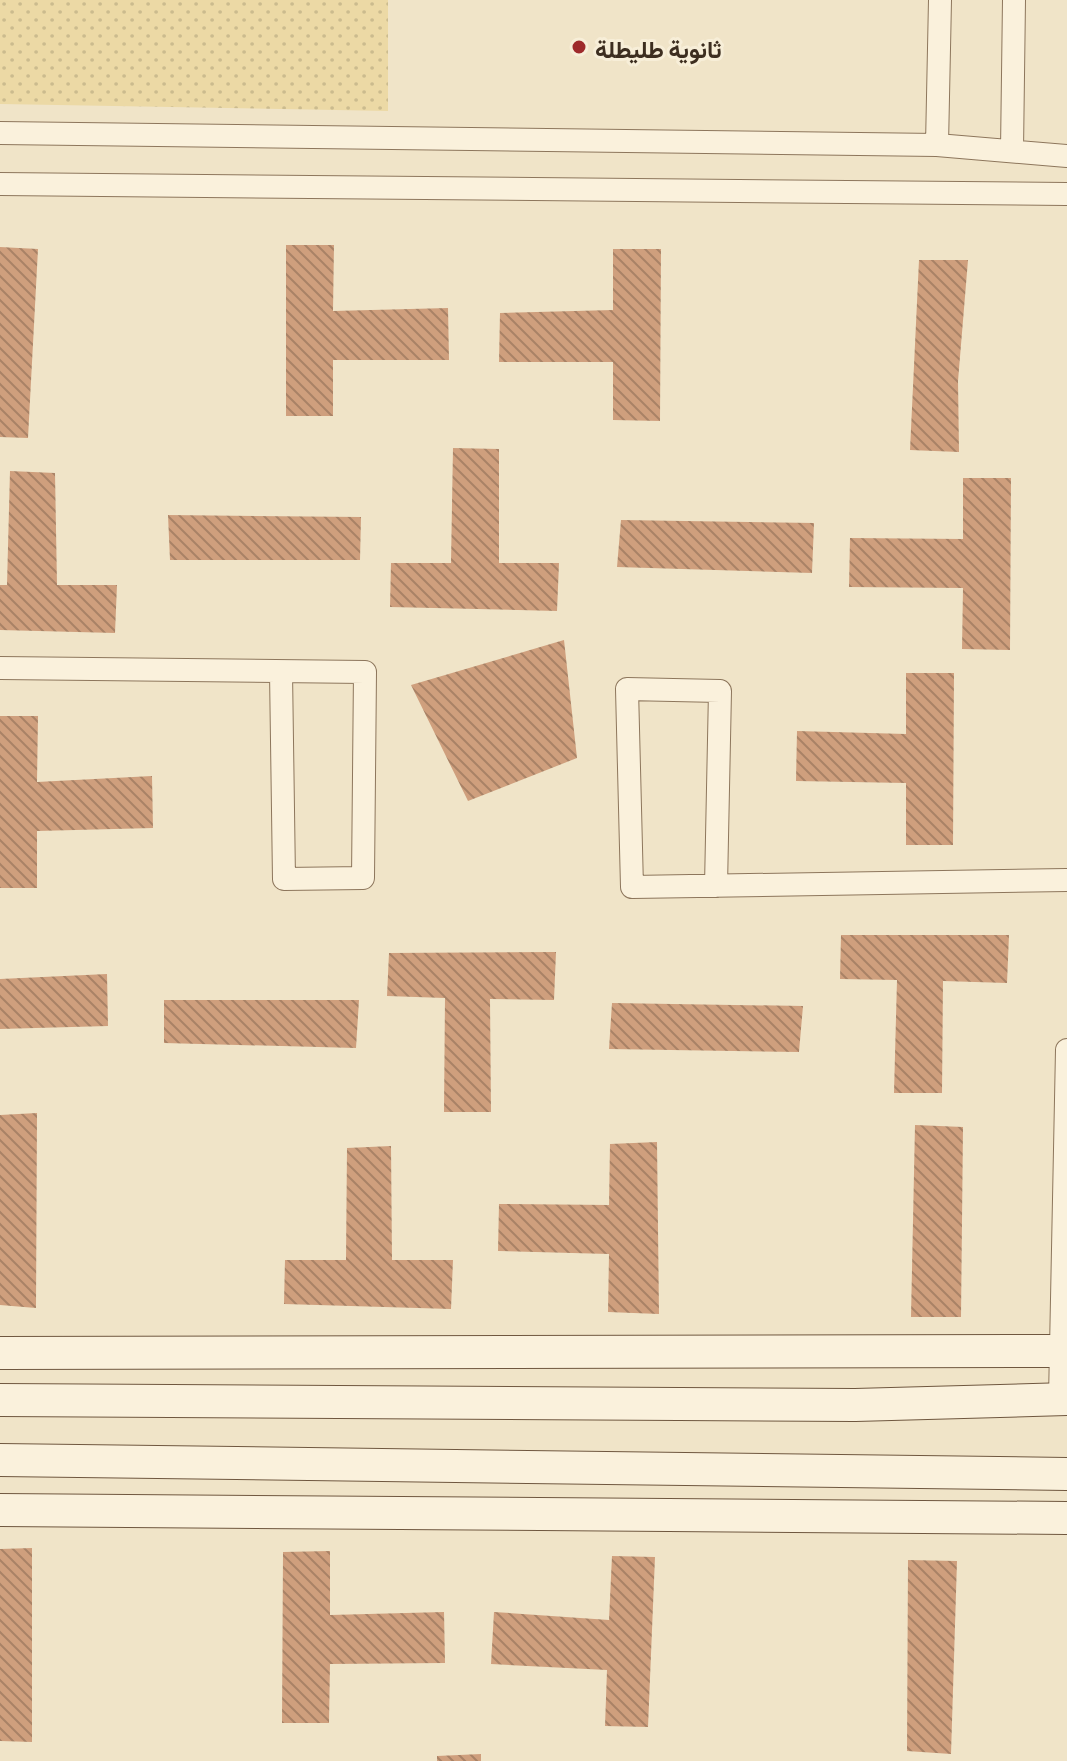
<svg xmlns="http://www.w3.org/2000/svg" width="1067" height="1761" font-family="Literata,Vazirmatn,serif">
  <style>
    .sand { fill: url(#sand-dots) }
    .building { fill: url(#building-back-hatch) }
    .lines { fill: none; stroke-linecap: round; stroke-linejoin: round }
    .minor-casing { stroke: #8d765c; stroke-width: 24 }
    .secondary-casing { stroke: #6f573f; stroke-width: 34 }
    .minor { stroke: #faf1dc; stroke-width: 22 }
    .secondary { stroke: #faf1dc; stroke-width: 32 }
    .poi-dot { fill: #9e2a2b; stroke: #f7eed8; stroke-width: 3 }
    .labels { text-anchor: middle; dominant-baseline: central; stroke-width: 6; stroke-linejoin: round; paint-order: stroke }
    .poi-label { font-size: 24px; font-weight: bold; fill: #3d2e20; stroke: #f7eed8; text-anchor: start }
  </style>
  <defs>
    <pattern id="sand-dots" width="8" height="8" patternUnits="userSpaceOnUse" patternTransform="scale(2)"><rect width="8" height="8" fill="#ecd9a5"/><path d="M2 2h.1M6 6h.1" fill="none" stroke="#cbbb8e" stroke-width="1.8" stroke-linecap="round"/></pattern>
    <pattern id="building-back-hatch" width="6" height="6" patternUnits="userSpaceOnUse" patternTransform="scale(2)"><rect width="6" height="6" fill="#cf9f7d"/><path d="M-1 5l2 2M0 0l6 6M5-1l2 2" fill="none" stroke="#a98266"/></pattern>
  </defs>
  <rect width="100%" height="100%" fill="#f0e4c8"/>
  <path class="sand" d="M 0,0 L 388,0 L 388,111 L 0,104 Z"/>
  <path class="building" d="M 286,245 L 334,245 L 333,311 L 448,308 L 449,360 L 333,360 L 333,416 L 286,416 Z
    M 0,247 L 38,249 L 28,438 L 0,437 Z
    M 613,249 L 661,249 L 660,421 L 613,420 L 613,362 L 499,362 L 500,313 L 613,310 Z
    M 919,260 L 968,260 L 958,381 L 959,452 L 910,450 Z
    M 453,448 L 499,449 L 499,563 L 559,563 L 557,611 L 390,607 L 391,563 L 451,563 Z
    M 10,471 L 55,473 L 57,585 L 117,585 L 115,633 L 0,630 L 0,585 L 7,585 Z
    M 963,478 L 1011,478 L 1010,650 L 962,649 L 963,588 L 849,587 L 850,538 L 963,539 Z
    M 168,515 L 361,517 L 360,560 L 170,560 Z
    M 621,520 L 814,523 L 812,573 L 617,567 Z
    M 564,640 L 577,758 L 468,801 L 411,685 Z
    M 906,673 L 954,673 L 953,845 L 906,845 L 906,783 L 796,781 L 797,731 L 906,734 Z
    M 0,716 L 38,716 L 37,782 L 152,776 L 153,828 L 37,831 L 37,888 L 0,888 Z
    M 841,935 L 1009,935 L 1007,983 L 943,981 L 942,1093 L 894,1093 L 897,980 L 840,979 Z
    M 556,952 L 554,1000 L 490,999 L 491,1112 L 444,1112 L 445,998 L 387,996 L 389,953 Z
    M 107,974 L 108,1026 L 0,1029 L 0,979 Z
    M 164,1000 L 359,1000 L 356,1048 L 164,1043 Z
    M 612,1003 L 803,1006 L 799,1052 L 609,1049 Z
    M 37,1113 L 36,1308 L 0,1305 L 0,1115 Z
    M 915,1125 L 963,1127 L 961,1317 L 911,1317 Z
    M 657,1142 L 659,1314 L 608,1312 L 609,1254 L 498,1251 L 499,1204 L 609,1205 L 610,1144 Z
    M 391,1146 L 392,1260 L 453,1260 L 451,1309 L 284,1304 L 285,1260 L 346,1260 L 347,1148 Z
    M 32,1548 L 32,1742 L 0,1741 L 0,1549 Z
    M 330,1551 L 330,1615 L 444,1612 L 445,1663 L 330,1664 L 329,1723 L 282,1723 L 283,1552 Z
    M 612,1556 L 655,1557 L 648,1727 L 605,1726 L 607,1670 L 491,1664 L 494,1612 L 609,1620 Z
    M 908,1560 L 957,1561 L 951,1754 L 907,1751 Z
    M 481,1754 L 481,1761 L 437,1761 L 437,1756 Z"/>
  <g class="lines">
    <g class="minor-casing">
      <path id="minor" d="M 0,133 L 937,145 L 1067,156
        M 937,145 L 940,0
        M 1012,150 L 1014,0
        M 0,184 L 1067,194
        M 0,668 L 365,672 L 363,878 L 284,879 L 281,672
        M 716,886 L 720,691 L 627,689 L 632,887 L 1067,880
        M 1060,1399 L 1067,1050"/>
    </g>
    <g class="secondary-casing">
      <path id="secondary" d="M 0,1353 L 1067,1351
        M 0,1400 L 855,1405 L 1067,1399
        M 0,1460 L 1067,1474
        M 0,1510 L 1067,1518"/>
    </g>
    <use href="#minor" class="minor"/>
    <use href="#secondary" class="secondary"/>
  </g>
  <circle class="poi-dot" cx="579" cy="47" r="8"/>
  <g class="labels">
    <g class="poi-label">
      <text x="595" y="47">ثانوية طليطلة</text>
    </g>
  </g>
</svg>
